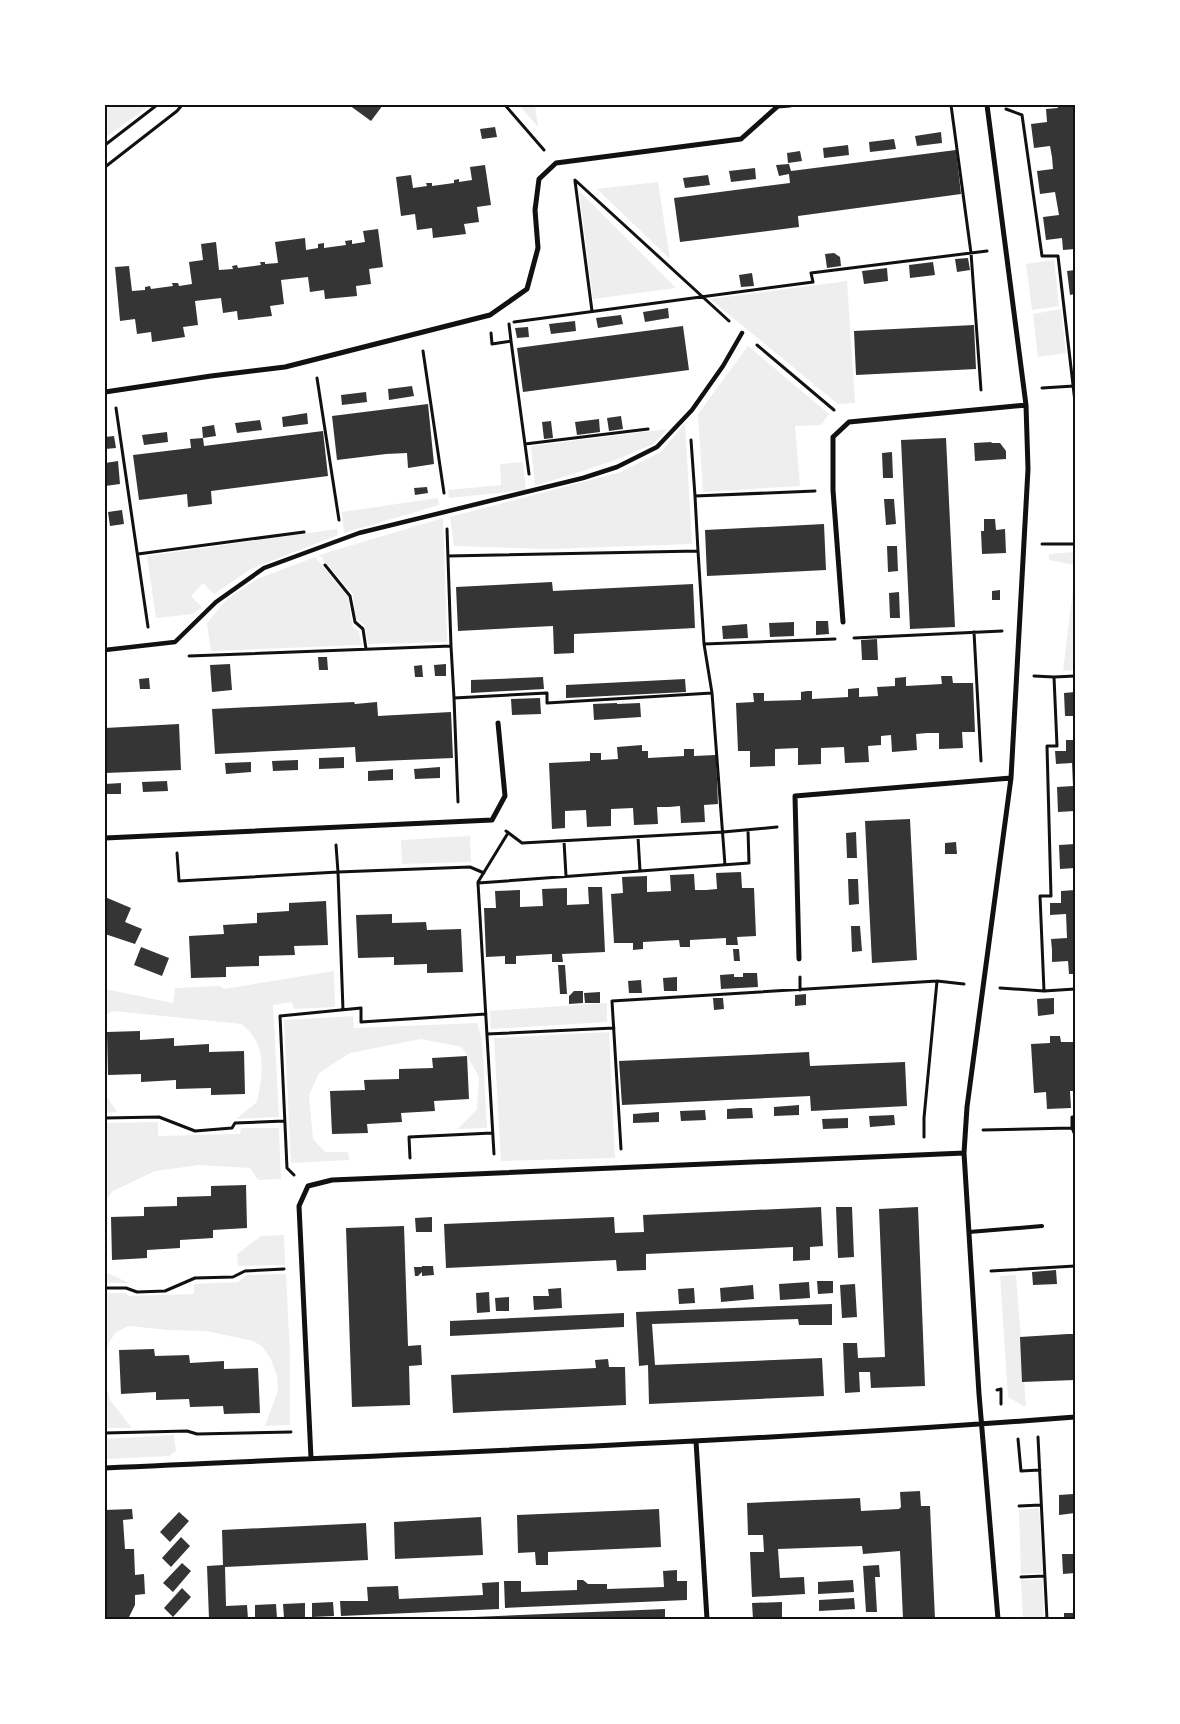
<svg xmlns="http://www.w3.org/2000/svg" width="1180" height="1724" font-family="Rubik,sans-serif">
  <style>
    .green { fill: #eee }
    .building { fill: #353535 }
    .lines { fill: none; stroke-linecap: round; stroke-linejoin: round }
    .path { stroke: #111; stroke-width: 3 }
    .service { stroke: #111; stroke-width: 4 }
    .pedestrian { stroke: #111; stroke-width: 4.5 }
    .minor { stroke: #111; stroke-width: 5 }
    .neatline { fill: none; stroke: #111; stroke-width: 2 }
  </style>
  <rect width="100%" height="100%" fill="#fff"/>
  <path class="green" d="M 105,105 L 150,105 L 105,138 Z
    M 519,105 L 535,105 L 538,127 Z
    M 658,182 L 670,259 L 597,189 Z
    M 579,191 L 676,288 L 593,299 Z
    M 1054,260 L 1059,306 L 1032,310 L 1026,264 Z
    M 847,281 L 855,403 L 838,404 L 710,299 Z
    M 1061,309 L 1066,353 L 1038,357 L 1033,314 Z
    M 748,346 L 829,414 L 821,425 L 795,426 L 800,486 L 703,492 L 698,414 Z
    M 685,423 L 692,544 L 548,549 L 454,546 L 450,517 L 621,472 L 661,452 Z
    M 668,429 L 653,444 L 613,461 L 535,486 L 531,446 Z
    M 523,462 L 526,490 L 449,498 L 448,490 L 501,485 L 500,464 Z
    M 438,498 L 439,505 L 344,533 L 342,512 Z
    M 443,518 L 447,642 L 368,644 L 365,626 L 355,617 L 353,594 L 319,555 Z
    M 337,529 L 338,535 L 251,569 L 214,594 L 203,583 L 191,596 L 202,607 L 193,614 L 156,618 L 147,556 Z
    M 1075,552 L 1075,565 L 1049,560 L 1049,554 Z
    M 315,557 L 348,597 L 353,627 L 359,631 L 361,645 L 211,651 L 207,623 L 226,600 L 257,579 Z
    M 1075,573 L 1075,670 L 1063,671 Z
    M 470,836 L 471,862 L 402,864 L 401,840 Z
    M 334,971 L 335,1007 L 294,1009 L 292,1002 L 273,1005 L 279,1117 L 236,1119 L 257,1102 C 261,1082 266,1058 255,1039 C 252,1033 246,1028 242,1024 L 114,1011 L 105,1015 L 105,989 L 173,1003 L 175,988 L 220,986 L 224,989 Z
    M 607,1003 L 607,1022 L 491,1029 L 490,1011 Z
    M 353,1016 L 354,1028 L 477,1023 L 482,1040 L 487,1128 L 458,1129 L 477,1109 L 479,1077 L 462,1047 L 421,1039 L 350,1053 L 319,1073 L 309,1095 L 313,1139 L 325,1152 L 348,1152 L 349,1160 L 291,1163 L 284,1020 Z
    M 609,1032 L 615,1158 L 501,1161 L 494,1038 Z
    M 105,1094 L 117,1112 L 105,1113 Z
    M 158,1122 L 158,1136 L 240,1134 L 241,1128 L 279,1128 L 281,1179 L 258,1180 L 250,1168 L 200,1165 L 155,1171 L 113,1191 L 105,1200 L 105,1123 Z
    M 284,1235 L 285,1265 L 238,1266 L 237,1254 L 261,1236 Z
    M 105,1272 L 129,1283 L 105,1283 Z
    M 286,1274 L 290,1355 L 290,1425 L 265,1426 L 278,1391 L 277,1376 L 271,1359 L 263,1347 L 253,1341 L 206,1331 L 169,1330 L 129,1326 L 116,1332 L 108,1344 L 105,1360 L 105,1293 L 125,1293 L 129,1296 L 194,1294 L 194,1284 L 238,1282 L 247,1275 Z
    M 1016,1275 L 1026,1407 L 1008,1397 L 1000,1276 Z
    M 105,1382 L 110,1400 L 132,1428 L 105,1428 Z
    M 174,1435 L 176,1451 L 169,1456 L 105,1459 L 105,1439 Z
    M 1039,1508 L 1043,1573 L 1021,1574 L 1019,1510 Z
    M 1043,1579 L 1044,1619 L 1023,1619 L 1021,1580 Z"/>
  <path class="building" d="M 349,105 L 383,105 L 371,121 Z
    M 1057,105 L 1075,105 L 1075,249 L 1063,250 L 1062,238 L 1046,240 L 1043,217 L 1059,215 L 1055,192 L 1040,194 L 1037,171 L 1053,169 L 1052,157 L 1050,146 L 1034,148 L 1031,124 L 1047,122 L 1046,109 L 1058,108 Z
    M 495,127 L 497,137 L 482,139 L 480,129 Z
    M 941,132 L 942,143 L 917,146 L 915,136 Z
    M 894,139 L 896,149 L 870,152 L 869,142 Z
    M 848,145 L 849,155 L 824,158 L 823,148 Z
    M 956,150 L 961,194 L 798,216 L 799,227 L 680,242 L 674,198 L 790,183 L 789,174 L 779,176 L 776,165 L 789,164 L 791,171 Z
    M 800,151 L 802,161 L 788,163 L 787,153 Z
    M 485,165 L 491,205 L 477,207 L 479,222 L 464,224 L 466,234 L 433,238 L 432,228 L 417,230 L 415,214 L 401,216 L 396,177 L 411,175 L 413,188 L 427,186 L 426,183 L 432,183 L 432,186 L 454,183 L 454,180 L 459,179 L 459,182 L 472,180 L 470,167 Z
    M 755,168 L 756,179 L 731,182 L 729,171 Z
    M 708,175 L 710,185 L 685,188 L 683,178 Z
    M 378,229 L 383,267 L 369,269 L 371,284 L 356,286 L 357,296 L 325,299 L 324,290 L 310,292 L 308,277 L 281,280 L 284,304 L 270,306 L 272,316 L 238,320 L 237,311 L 223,313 L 221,298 L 195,301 L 198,325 L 183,327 L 185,337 L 152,342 L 151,332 L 137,334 L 135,319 L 120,321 L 115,267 L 129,266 L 132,291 L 145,290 L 145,287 L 150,286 L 151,289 L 173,286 L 172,283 L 178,283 L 179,286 L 192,284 L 189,262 L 203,260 L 201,244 L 216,242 L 219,270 L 233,269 L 232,266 L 237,265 L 238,268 L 261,265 L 260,262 L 265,262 L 265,264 L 278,263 L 275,242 L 305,238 L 306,250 L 318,248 L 318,244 L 324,243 L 324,248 L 346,245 L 345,241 L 352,240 L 352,244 L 365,242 L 363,231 Z
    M 834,253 L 840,257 L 841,266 L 827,268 L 825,254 Z
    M 968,258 L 970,270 L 957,272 L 955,259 Z
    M 933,262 L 935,275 L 910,278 L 909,265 Z
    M 887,268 L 888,281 L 864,284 L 862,271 Z
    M 1075,270 L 1075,294 L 1070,295 L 1067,271 Z
    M 752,273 L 754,286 L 741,287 L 739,275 Z
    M 668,308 L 669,318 L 645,322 L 643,312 Z
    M 621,315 L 623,324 L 598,328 L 596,318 Z
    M 575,321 L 576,331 L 551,334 L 549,324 Z
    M 974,325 L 976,369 L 856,375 L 854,331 Z
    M 683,326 L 689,370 L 523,392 L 517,348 Z
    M 528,327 L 529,337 L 517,338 L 515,328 Z
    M 412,386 L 414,396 L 389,400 L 388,389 Z
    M 366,392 L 367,402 L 342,405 L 341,395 Z
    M 428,404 L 434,464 L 408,468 L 407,453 L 386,454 L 337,460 L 332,416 Z
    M 307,413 L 308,424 L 283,427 L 282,417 Z
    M 621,416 L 623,429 L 609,431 L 607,418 Z
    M 599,419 L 600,432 L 577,435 L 575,422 Z
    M 260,420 L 262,430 L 237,433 L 235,423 Z
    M 551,421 L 553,438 L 544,439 L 542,422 Z
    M 214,425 L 216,436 L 203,438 L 202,427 Z
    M 323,431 L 328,476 L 211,491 L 212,504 L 188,507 L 187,494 L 139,500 L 133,455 L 191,448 L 190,439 L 203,438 L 204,446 Z
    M 167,432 L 168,442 L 144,445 L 142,435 Z
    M 114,436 L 116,448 L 105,449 L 105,437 Z
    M 946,438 L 955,627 L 910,629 L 901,440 Z
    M 992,442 L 991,443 L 1000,443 L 1006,451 L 1006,459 L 975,461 L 974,443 Z
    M 892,452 L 893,478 L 883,478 L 882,453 Z
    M 118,461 L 120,484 L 105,486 L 105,463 Z
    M 427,487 L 428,493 L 415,495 L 414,488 Z
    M 884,499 L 894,499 L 896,524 L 886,525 Z
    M 122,510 L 124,524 L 110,526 L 108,512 Z
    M 984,519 L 995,519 L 996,530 L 1005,529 L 1006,553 L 982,554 L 981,531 L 984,531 Z
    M 824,524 L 826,570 L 707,576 L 705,530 Z
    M 887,546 L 897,546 L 898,571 L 888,572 Z
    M 552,582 L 553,591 L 693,584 L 695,628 L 574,634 L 574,653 L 554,654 L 553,626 L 458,631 L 456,587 Z
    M 1000,590 L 1000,600 L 992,600 L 992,591 Z
    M 899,592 L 900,618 L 890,618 L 889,593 Z
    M 816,621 L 828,621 L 829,634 L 816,635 Z
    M 794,622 L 794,636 L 770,637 L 769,623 Z
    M 747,624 L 748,638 L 723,639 L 722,626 Z
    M 877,639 L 878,660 L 862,660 L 861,640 Z
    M 318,657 L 327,657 L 328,670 L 319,670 Z
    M 230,664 L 232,690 L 212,692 L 210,665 Z
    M 446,664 L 446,676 L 435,676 L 434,665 Z
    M 422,665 L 423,677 L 415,677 L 414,666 Z
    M 941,676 L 952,676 L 953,683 L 973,683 L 975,732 L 962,732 L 963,748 L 939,749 L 939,733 L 927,733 L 916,734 L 917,750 L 892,752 L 891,735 L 881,736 L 881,745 L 868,746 L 869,762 L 845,763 L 844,747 L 821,748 L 821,764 L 798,765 L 798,748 L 775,749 L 775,766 L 750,767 L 750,751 L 738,751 L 736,703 L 754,702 L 753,693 L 764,693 L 764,701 L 801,700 L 801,692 L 807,691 L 812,691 L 812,699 L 848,697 L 848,689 L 859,688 L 859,697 L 878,696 L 877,687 L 895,686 L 895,678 L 906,677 L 906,686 L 942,684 Z
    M 543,677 L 544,689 L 471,693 L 471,680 Z
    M 149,678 L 150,689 L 140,689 L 139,679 Z
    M 685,679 L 686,692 L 566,698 L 566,685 Z
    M 1075,692 L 1075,716 L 1065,716 L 1064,693 Z
    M 540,698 L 541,714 L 512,715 L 511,699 Z
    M 354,702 L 355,704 L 377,702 L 378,716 L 451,712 L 453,758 L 356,762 L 355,747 L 215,754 L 212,709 Z
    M 617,703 L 617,704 L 640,703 L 641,717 L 594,720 L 593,704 Z
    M 179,724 L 181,770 L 105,773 L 105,728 Z
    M 1066,740 L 1075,740 L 1075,811 L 1058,812 L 1057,787 L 1073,786 L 1072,763 L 1056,764 L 1055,751 L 1066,751 Z
    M 642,745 L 642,751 L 648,751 L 648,758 L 684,756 L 684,749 L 694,749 L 694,756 L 716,755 L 718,804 L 704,805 L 705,822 L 681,823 L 680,806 L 669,807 L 657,807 L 658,824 L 634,825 L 633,808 L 611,809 L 611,826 L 587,827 L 586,810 L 565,811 L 565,828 L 552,829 L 549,763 L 590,761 L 590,753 L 601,753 L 601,760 L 618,759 L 617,747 Z
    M 344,757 L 344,768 L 319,769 L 319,758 Z
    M 298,760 L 298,770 L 273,771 L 272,761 Z
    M 251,762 L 251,772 L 226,774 L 225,763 Z
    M 440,767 L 440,778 L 415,779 L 414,769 Z
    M 393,769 L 393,780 L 368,781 L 368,771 Z
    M 167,781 L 168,791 L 143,792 L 142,782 Z
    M 121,783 L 121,794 L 105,794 L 105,784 Z
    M 910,819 L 917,960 L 872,963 L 865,821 Z
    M 856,832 L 857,858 L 847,858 L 846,833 Z
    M 956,842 L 957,854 L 945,854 L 945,843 Z
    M 1075,844 L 1075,868 L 1060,869 L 1059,845 Z
    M 741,872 L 742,888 L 754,888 L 756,936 L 737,937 L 738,945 L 726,945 L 726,938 L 690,940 L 690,947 L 680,947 L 679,940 L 643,942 L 643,949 L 633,950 L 633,943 L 614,943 L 611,894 L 623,893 L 622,877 L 647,876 L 647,892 L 671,891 L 670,875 L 694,874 L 695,890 L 706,890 L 717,889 L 716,873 Z
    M 848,879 L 858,879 L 859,904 L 849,905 Z
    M 588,887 L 602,887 L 605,952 L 562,954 L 563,962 L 552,962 L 552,954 L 516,956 L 516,964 L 505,964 L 505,956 L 486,957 L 484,908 L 496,908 L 495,891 L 520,890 L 520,907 L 543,906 L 542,889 L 567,888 L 567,905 L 589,904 Z
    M 1075,890 L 1075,974 L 1069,974 L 1068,961 L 1052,962 L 1052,950 L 1051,939 L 1067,938 L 1066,914 L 1050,915 L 1050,903 L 1061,903 L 1061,891 Z
    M 105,897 L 131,908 L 125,922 L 142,929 L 135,944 L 105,934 Z
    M 326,901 L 328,945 L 294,946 L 295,955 L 259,956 L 259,966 L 226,967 L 226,977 L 191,978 L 189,936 L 224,934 L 223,925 L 257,923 L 257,913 L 289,911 L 289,903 Z
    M 392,914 L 392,923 L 426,922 L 427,930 L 461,929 L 463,972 L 427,973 L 427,964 L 394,965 L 394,957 L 358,958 L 356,915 Z
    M 851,926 L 860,926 L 862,951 L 852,952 Z
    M 141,947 L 169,958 L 162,976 L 134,965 Z
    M 733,949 L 739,949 L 740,961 L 734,961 Z
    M 558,965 L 565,965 L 567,994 L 560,994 Z
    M 743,973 L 757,973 L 758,987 L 721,989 L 720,975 L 734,974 L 734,977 L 743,977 Z
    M 677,977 L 677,991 L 664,991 L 663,978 Z
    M 641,980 L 642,993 L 629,993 L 628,981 Z
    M 574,991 L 583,991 L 583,1003 L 569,1004 L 569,996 Z
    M 600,992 L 600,1003 L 585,1003 L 584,993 Z
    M 806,994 L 806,1005 L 795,1006 L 795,995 Z
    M 713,998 L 723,998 L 724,1009 L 714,1010 Z
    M 1054,998 L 1054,1014 L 1038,1016 L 1037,999 Z
    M 140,1031 L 140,1040 L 174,1038 L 174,1046 L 209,1044 L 209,1052 L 244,1051 L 245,1094 L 211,1095 L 211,1088 L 176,1089 L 176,1080 L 141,1082 L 141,1074 L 108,1075 L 107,1032 Z
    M 1050,1036 L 1060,1036 L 1061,1042 L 1075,1042 L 1075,1091 L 1070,1091 L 1071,1108 L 1047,1109 L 1046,1092 L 1034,1093 L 1031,1044 L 1050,1043 Z
    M 809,1052 L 810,1066 L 905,1062 L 907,1106 L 811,1111 L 810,1096 L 622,1105 L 619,1061 Z
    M 467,1056 L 469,1099 L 434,1101 L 435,1111 L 401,1113 L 402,1122 L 367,1124 L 368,1133 L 332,1134 L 330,1091 L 365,1090 L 364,1080 L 399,1079 L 399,1069 L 433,1068 L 432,1058 Z
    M 799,1105 L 799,1115 L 774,1116 L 774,1107 Z
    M 740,1108 L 752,1108 L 753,1118 L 727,1119 L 727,1109 Z
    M 705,1110 L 706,1120 L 681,1121 L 680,1111 Z
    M 659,1112 L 659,1122 L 633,1123 L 633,1114 Z
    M 894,1115 L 895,1125 L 870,1127 L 869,1116 Z
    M 848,1118 L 848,1128 L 823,1129 L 822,1119 Z
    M 246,1185 L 247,1228 L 213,1230 L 213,1238 L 180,1240 L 180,1248 L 147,1250 L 147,1258 L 112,1260 L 111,1217 L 144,1216 L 144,1207 L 177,1206 L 177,1197 L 211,1196 L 211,1186 Z
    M 821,1207 L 823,1246 L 810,1247 L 810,1260 L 793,1261 L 793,1247 L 646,1254 L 646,1270 L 617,1271 L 616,1260 L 446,1268 L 444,1224 L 614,1217 L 615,1233 L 644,1232 L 643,1215 Z
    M 836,1207 L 852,1207 L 854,1257 L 838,1258 Z
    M 918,1207 L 925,1386 L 871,1388 L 870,1372 L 859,1372 L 860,1392 L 845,1393 L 843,1343 L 857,1343 L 858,1358 L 885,1357 L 879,1209 Z
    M 432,1217 L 432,1232 L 416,1232 L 415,1218 Z
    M 404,1226 L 408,1346 L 421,1345 L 422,1365 L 409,1366 L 410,1405 L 352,1407 L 346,1228 Z
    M 422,1266 L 433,1266 L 434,1275 L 422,1276 L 422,1272 L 418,1276 L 415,1276 L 414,1267 L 422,1267 Z
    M 1056,1270 L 1057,1284 L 1033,1285 L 1032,1272 Z
    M 817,1281 L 833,1281 L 833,1293 L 818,1294 Z
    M 809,1282 L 810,1298 L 780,1300 L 779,1284 Z
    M 855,1284 L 857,1317 L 842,1318 L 840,1285 Z
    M 753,1285 L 754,1299 L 721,1302 L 720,1288 Z
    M 561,1288 L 562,1308 L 534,1310 L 533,1296 L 549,1296 L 548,1289 Z
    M 694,1288 L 695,1303 L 679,1304 L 678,1289 Z
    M 489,1292 L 490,1312 L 477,1313 L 476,1293 Z
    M 509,1297 L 509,1311 L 496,1311 L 495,1298 Z
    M 832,1304 L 832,1325 L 799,1325 L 798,1319 L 652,1324 L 655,1365 L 822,1358 L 824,1396 L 649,1404 L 648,1365 L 639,1366 L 636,1312 Z
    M 624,1313 L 624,1327 L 450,1336 L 450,1321 Z
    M 1068,1334 L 1075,1334 L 1075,1380 L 1022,1382 L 1020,1337 Z
    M 154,1349 L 155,1356 L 189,1355 L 190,1363 L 224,1361 L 224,1369 L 258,1368 L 260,1413 L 224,1414 L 223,1406 L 190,1407 L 189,1399 L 156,1400 L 156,1392 L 121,1394 L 119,1350 Z
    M 608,1359 L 609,1367 L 625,1367 L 626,1405 L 453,1413 L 451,1375 L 596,1368 L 595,1360 Z
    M 920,1491 L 921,1506 L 930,1506 L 935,1619 L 903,1619 L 900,1551 L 863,1554 L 862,1546 L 778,1549 L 780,1578 L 804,1577 L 805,1594 L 752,1597 L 750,1552 L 764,1552 L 763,1535 L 748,1535 L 747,1503 L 860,1498 L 861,1511 L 899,1509 L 901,1507 L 900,1492 Z
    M 1073,1494 L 1075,1496 L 1075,1513 L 1059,1515 L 1059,1495 Z
    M 132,1509 L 133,1519 L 123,1520 L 125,1549 L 134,1549 L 135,1575 L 144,1574 L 145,1594 L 135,1595 L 135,1605 L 128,1619 L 105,1619 L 105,1510 Z
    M 659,1509 L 661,1547 L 548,1552 L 548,1565 L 536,1565 L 535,1552 L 518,1553 L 517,1515 Z
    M 179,1512 L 189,1521 L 170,1542 L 160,1532 Z
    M 481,1517 L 483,1555 L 395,1559 L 394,1522 Z
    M 366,1523 L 368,1560 L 225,1567 L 226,1606 L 247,1605 L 248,1619 L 209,1619 L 207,1566 L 223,1565 L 222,1530 Z
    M 181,1537 L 190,1546 L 171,1567 L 162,1558 Z
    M 1062,1554 L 1075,1554 L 1075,1573 L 1063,1574 Z
    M 182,1563 L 191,1571 L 173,1592 L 163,1583 Z
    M 879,1565 L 880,1577 L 875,1577 L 877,1612 L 866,1612 L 863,1566 Z
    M 677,1570 L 677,1581 L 687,1581 L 687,1600 L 505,1608 L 504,1581 L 521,1581 L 521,1592 L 577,1590 L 577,1580 L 583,1580 L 588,1584 L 607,1584 L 607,1589 L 664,1587 L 663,1571 Z
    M 853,1580 L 854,1592 L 818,1594 L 818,1582 Z
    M 499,1582 L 499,1609 L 341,1616 L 340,1601 L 368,1601 L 367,1587 L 398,1586 L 399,1599 L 483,1595 L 482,1583 Z
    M 182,1588 L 191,1597 L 173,1617 L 164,1608 Z
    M 854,1598 L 855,1609 L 819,1611 L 819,1600 Z
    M 333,1602 L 334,1616 L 312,1617 L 312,1603 Z
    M 782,1602 L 782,1619 L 753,1619 L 752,1603 Z
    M 305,1603 L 305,1617 L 284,1618 L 283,1604 Z
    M 276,1604 L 277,1618 L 255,1619 L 255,1605 Z
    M 665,1609 L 665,1619 L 473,1619 L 473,1617 Z
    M 1064,1613 L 1075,1613 L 1075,1619 L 1064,1619 Z"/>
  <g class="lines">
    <path class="path" d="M 505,105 L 544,150
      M 951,105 L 971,253 L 981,390
      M 1006,109 L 1022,115 L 1042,256 L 1058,256 L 1075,402
      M 105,145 L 157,105
      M 105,167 L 177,111 L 182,105
      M 575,180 L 729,321
      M 575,181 L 592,311
      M 514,322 L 813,282 L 811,273 L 987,251
      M 509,324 L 511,341
      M 491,333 L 492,344 L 511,341 L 529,474
      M 757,345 L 834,410
      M 423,351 L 444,493
      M 317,378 L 339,520
      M 1042,388 L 1074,386
      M 116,408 L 148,627
      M 691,440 L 695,496
      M 525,444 L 648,429
      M 447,529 L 451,646
      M 1042,544 L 1075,544
      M 698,551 L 704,644
      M 138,554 L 304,532
      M 448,556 L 698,551 L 695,496 L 815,491
      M 325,565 L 350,596 L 355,622 L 363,629 L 366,649
      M 974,632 L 981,761
      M 854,638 L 1002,631
      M 189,656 L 451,646 L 454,698 L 547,693 L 547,703 L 712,693 L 704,644 L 835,639
      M 1034,676 L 1054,677
      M 712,693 L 725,865
      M 454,698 L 458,802
      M 506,831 L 522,843 L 723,832 L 777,827
      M 638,837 L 640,871
      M 564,841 L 566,876
      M 336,845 L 338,872 L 470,867 L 484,873
      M 177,853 L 179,881 L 338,872 L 343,1010
      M 478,882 L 508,833
      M 800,977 L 800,990
      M 1000,988 L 1044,991 L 1040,896 L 1051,896 L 1047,746 L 1057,746 L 1054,677 L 1075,676
      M 1044,991 L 1075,989
      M 487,1034 L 614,1028
      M 1075,1117 L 1072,1117 L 1072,1128 L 1075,1135
      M 105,1118 L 159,1117 L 195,1131 L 232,1128 L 235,1123 L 284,1121
      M 983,1130 L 1072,1128
      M 924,1137 L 924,1118 L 937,981 L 964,984
      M 621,1149 L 612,1001 L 937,981
      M 494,1154 L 478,883 L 749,863 L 748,830
      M 410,1158 L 409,1137 L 492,1133
      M 294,1175 L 287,1168 L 280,1016 L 361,1008 L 361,1022 L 486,1014
      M 991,1271 L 1075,1266
      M 105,1288 L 126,1288 L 137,1292 L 165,1291 L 195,1278 L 233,1277 L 245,1271 L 284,1269
      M 997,1390 L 1001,1389 L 1001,1404
      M 105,1433 L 187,1431 L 197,1434 L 291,1432
      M 1038,1437 L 1047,1619
      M 1018,1439 L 1021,1471 L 1040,1470
      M 1019,1506 L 1041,1505
      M 1021,1577 L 1045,1576"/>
    <path class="service" d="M 969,1232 L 1042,1226"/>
    <path class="pedestrian" d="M 105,650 L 175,642 L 216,602 L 264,568 L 359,533 L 583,478 L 617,467 L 657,447 L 692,410 L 723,366 L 742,333"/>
    <path class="minor" d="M 987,105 L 1026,405 L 1028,469 L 1011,778 L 967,1107 L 964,1153 L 979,1394 L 998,1619
      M 105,392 L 211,376 L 285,367 L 490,315 L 527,289 L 538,248 L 535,210 L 539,179 L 556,163 L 741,139 L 778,106 L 790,105
      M 843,622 L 833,490 L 833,437 L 849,422 L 1026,405
      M 105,838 L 492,820 L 505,796 L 498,723
      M 799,959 L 795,796 L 1011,778
      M 696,1441 L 707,1619
      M 311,1458 L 299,1206 L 308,1186 L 332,1180 L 964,1153
      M 105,1468 C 428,1453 752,1442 1075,1417"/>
  </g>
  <rect width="1180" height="1724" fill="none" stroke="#ffffff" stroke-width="212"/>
  <rect x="106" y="106" width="968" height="1512" class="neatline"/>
</svg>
